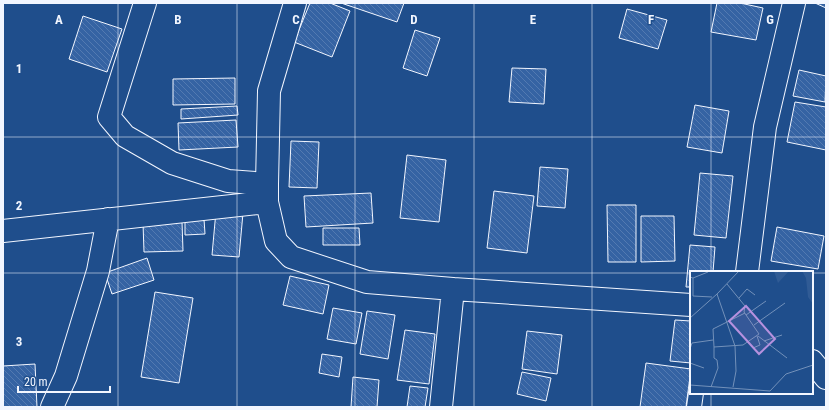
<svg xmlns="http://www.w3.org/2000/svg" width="829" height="410" font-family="'Roboto Condensed',sans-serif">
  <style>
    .building { fill: url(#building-back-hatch); stroke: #f2f6ff }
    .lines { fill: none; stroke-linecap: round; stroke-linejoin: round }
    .service-casing { stroke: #f2f6ff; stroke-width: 16 }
    .minor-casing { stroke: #f2f6ff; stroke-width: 24 }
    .service { stroke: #1f4e8c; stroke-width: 14 }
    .minor { stroke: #1f4e8c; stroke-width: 22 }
    .grid { fill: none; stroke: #f2f6ff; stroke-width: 1; stroke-opacity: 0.55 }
    .inset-road { fill: none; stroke: #7391ba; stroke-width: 1 }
    .view { fill: #b691df; fill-opacity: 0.15; stroke: #b691df; stroke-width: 2 }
    .inset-edge { fill: none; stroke: #f2f6ff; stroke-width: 2 }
    .grid-label { font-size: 13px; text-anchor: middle; font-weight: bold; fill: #f2f6ff; stroke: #1f4e8c; stroke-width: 3; stroke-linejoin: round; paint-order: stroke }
  </style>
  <defs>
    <pattern id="building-back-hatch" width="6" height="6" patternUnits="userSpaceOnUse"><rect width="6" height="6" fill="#3563a3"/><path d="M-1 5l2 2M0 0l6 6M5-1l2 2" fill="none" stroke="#537ab1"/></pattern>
  </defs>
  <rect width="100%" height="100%" fill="#1f4e8c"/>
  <path class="building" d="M 310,3 L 330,3 L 350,11 L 332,57 L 294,42 Z
    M 341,3 L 404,3 L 397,22 Z
    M 717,3 L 740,3 L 763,8 L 756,40 L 711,32 Z
    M 815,3 L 826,3 L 826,8 Z
    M 627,9 L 667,20 L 658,49 L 619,38 Z
    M 83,16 L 122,29 L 107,72 L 69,59 Z
    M 415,30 L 440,38 L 427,76 L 403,68 Z
    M 512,68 L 546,69 L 544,104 L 509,102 Z
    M 799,70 L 826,76 L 825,102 L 793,96 Z
    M 235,78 L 235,104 L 173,105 L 173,79 Z
    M 795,102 L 826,107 L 826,150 L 787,142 Z
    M 695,105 L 729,111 L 722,153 L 687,147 Z
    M 237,106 L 238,115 L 181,119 L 181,109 Z
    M 236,120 L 238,147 L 179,150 L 178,123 Z
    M 291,141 L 319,142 L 317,188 L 289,187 Z
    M 407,155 L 446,160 L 439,222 L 400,218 Z
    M 540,167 L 568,169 L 565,208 L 537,206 Z
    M 700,173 L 733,176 L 726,238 L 694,235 Z
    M 494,191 L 534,196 L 527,253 L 487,248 Z
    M 371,193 L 373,223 L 306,227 L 304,196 Z
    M 607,205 L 636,205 L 636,262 L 608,262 Z
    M 216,211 L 243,213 L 239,257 L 212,255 Z
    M 641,216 L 674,216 L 675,261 L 641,262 Z
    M 204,219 L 205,234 L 185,235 L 185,220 Z
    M 182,222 L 183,251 L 144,252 L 143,223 Z
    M 777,227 L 824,236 L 818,269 L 771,261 Z
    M 323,228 L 359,228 L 360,245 L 323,245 Z
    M 690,245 L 715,247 L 713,272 L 691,272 L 691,287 L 686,287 Z
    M 147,258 L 154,280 L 112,294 L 105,273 Z
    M 290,276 L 329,285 L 323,314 L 283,305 Z
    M 155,292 L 193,298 L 179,383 L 141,377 Z
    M 333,308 L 362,313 L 356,344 L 327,339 Z
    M 367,311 L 395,315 L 388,359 L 360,354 Z
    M 675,320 L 691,321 L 691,363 L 670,361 Z
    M 405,330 L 435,334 L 429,384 L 397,380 Z
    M 527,331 L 562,335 L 557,374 L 522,369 Z
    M 322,354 L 342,357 L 339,377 L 319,373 Z
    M 646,363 L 691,369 L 686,407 L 640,407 Z
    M 35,364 L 37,407 L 3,407 L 3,366 Z
    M 522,372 L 551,378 L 546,401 L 517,394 Z
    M 353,377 L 379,380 L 377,407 L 351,407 Z
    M 410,386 L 428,388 L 425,407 L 407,407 Z"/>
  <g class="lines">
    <g class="service-casing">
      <path id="service" d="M 694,407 L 696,393"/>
    </g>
    <g class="minor-casing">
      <path id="minor" d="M 145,3 L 109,117 L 125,136 L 172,163 L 228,181 L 267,184
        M 295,3 L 269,91 L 267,184 L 267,202 L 276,241 L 291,257 L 367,282 L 453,289 L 691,305
        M 3,231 L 267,202
        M 747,272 L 765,127 L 794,3
        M 812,361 L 826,378
        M 52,407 L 66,376 L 98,271 L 108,219
        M 441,407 L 453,289"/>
    </g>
    <use href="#service" class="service"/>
    <use href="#minor" class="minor"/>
  </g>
  <path class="grid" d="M 118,3 L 118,407M 237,3 L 237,407M 355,3 L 355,407M 474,3 L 474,407M 592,3 L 592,407M 711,3 L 711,272M 3,137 L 826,137M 3,273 L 691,273M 812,273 L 826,273M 711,393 L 711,407"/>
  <g transform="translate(690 271)">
    <rect width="123" height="123" fill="#1f4e8c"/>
    <path d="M 84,0 L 99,0 L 88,12 ZM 112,0 L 123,0 L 123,33 L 118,26 L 116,7 Z" fill="#305b95"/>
    <path class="inset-road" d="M 0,6 L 3,7 L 3,25 L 22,26M 3,7 L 18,1M 49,27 L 57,18 L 65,24M 56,44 L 76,30M 0,47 L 27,23M 64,54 L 95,32M 68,65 L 97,87M 74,70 L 92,64M 24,76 L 23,58 L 55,42M 63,77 L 70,74 L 67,65M 0,78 L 2,72 L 23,69M 0,92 L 14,97M 0,114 L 80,120 L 96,103 L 123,94M 21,116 L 28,97 L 27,89 L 24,87 L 24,76 L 53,74 L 69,63 L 54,41 L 55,35 L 37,13M 43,116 L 46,100 L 45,75 L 27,23 L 49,0"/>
    <path class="view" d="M 56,35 L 85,68 L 69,83 L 39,50 Z"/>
    <rect width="123" height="123" class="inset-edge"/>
  </g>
  <g class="grid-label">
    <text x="59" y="24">A</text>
    <text x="178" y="24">B</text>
    <text x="296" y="24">C</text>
    <text x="414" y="24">D</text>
    <text x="533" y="24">E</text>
    <text x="651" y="24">F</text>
    <text x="770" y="24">G</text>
    <text x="19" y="73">1</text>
    <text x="19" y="210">2</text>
    <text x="19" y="346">3</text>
  </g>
  <rect width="829" height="410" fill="none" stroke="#f2f6ff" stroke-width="8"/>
  <path d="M18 386v6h92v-6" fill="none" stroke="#f2f6ff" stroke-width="2"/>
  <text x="24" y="386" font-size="12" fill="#f2f6ff" stroke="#1f4e8c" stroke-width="3" paint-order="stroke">20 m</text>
</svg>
